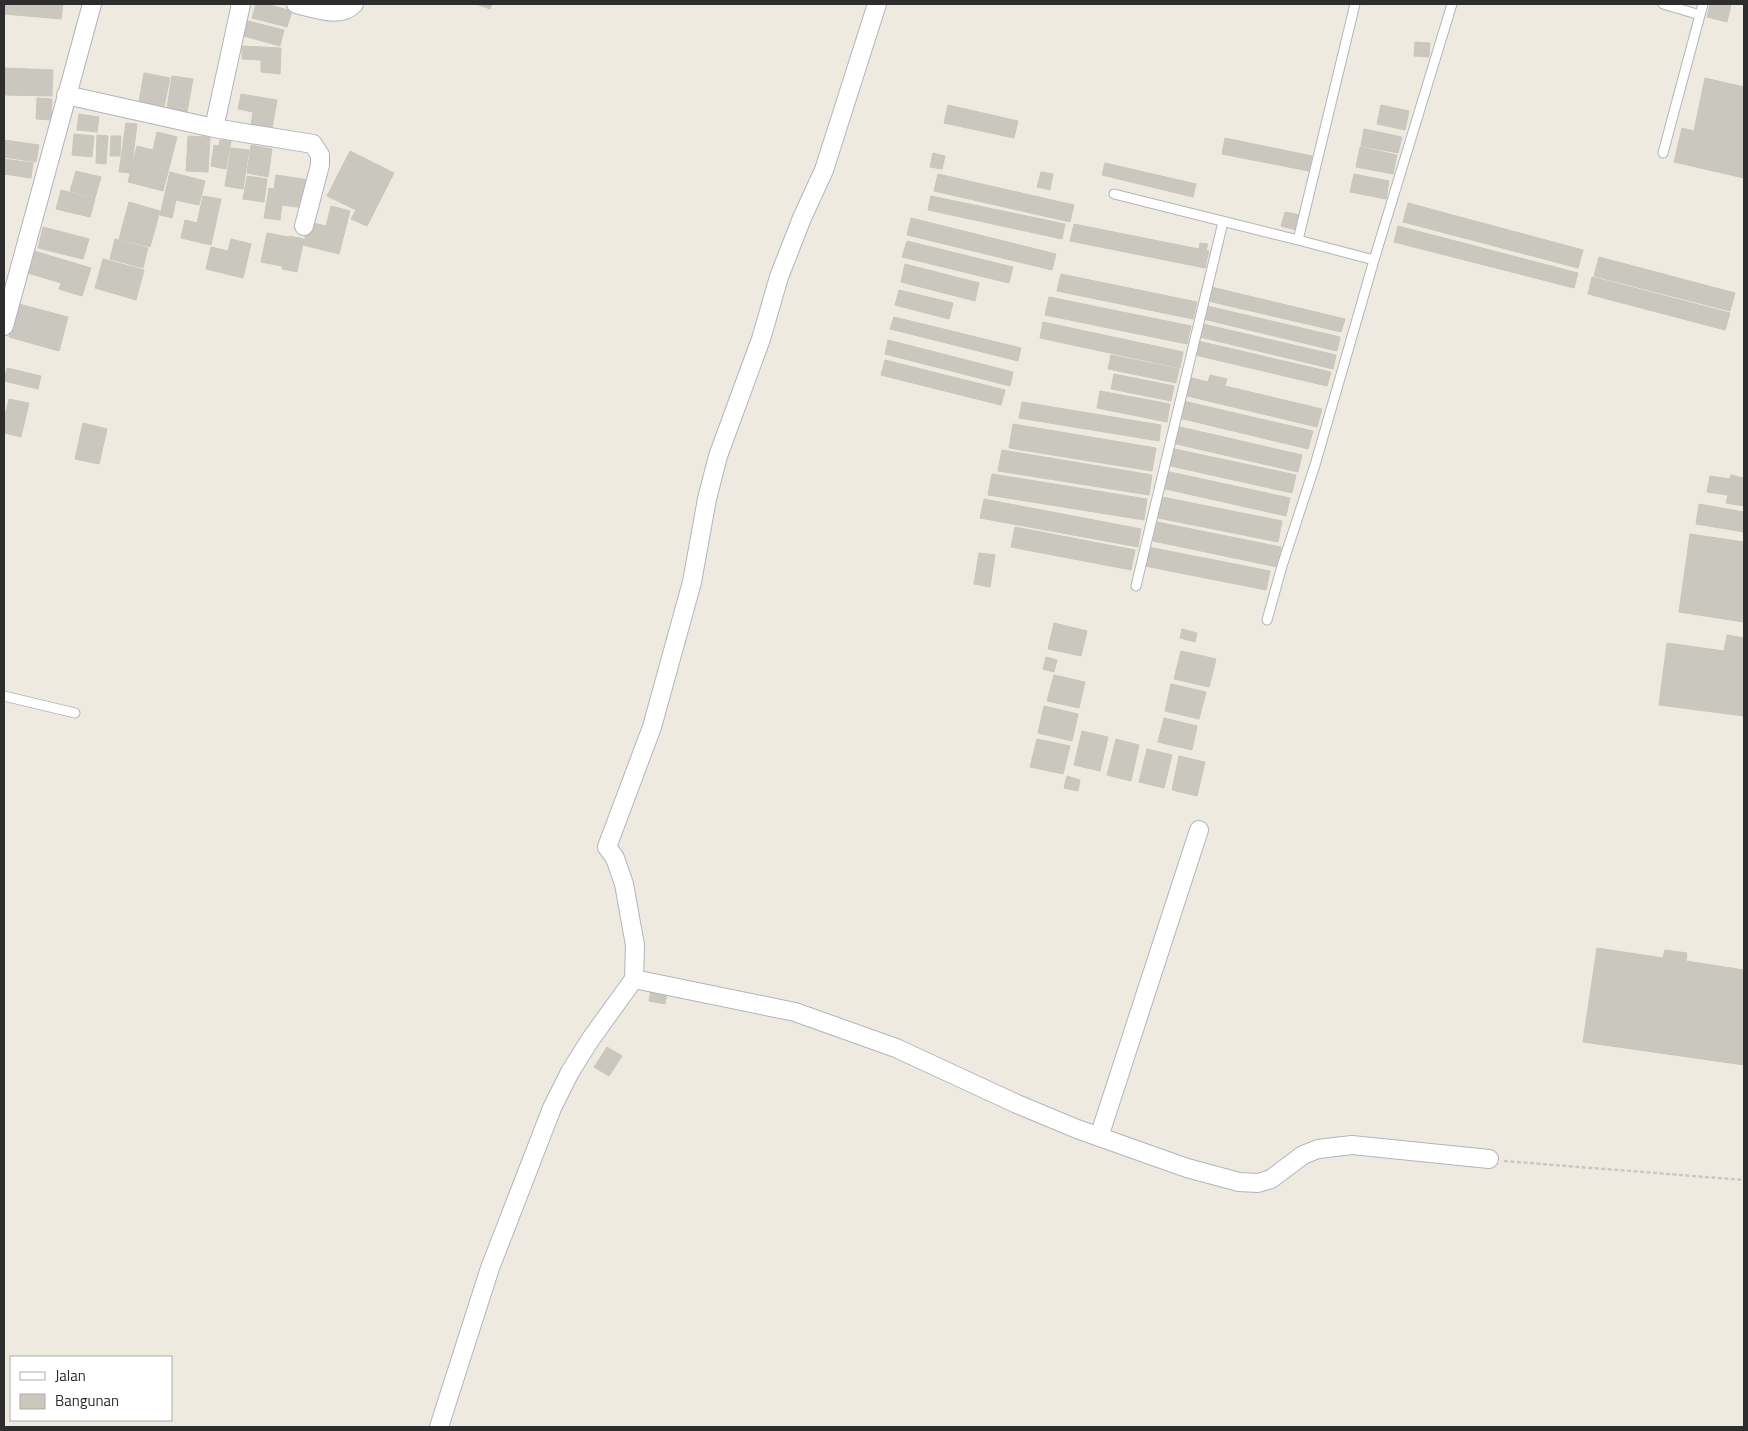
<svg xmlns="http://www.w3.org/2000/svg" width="1748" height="1431" font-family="'Titillium Web',sans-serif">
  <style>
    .building { fill: #cac7be; stroke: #cac7b8 }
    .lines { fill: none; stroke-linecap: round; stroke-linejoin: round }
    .service-casing { stroke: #b3b3c1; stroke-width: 11 }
    .minor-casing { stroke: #b3b3c1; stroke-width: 20 }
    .path { stroke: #c8c8c8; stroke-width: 2.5; stroke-dasharray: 4 2.5; stroke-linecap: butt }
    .service { stroke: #fff; stroke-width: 9 }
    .minor { stroke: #fff; stroke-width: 18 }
  </style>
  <rect width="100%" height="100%" fill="#efeadf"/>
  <path class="building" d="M 4,4 L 63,4 L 61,19 L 4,14 Z
    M 256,4 L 266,4 L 292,11 L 287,27 L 252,18 Z
    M 476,4 L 492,4 L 490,9 Z
    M 1710,4 L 1731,4 L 1727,22 L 1707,17 Z
    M 244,20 L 284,30 L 280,46 L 240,35 Z
    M 1415,42 L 1430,43 L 1429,57 L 1414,56 Z
    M 242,46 L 281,48 L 280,74 L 261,72 L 261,60 L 242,59 Z
    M 4,68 L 53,70 L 52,96 L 4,95 Z
    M 144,73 L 170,78 L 164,107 L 139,102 Z
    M 172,76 L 193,79 L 187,112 L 167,108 Z
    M 1705,78 L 1744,87 L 1744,178 L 1674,162 L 1682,128 L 1694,131 Z
    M 241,94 L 277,100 L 272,129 L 251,125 L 253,112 L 238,109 Z
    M 37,98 L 52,99 L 51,120 L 36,119 Z
    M 948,105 L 1018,121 L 1014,138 L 944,123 Z
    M 1381,105 L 1409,111 L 1405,130 L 1377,124 Z
    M 79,114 L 99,117 L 97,132 L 77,130 Z
    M 126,123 L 137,124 L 131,173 L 119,172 Z
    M 1364,129 L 1402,137 L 1398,153 L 1361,146 Z
    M 157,132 L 177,137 L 163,191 L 128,182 L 137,146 L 153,150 Z
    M 74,134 L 94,136 L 92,157 L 72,155 Z
    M 97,135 L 108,136 L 106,164 L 96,163 Z
    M 111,136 L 121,136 L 120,156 L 110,156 Z
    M 188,136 L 210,137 L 208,172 L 186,171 Z
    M 1225,138 L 1312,156 L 1309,171 L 1222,154 Z
    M 4,140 L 39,145 L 36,162 L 4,157 Z
    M 220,140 L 231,141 L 226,169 L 211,166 L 214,145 L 219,146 Z
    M 251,145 L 272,149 L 268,177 L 247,173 Z
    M 1360,147 L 1397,155 L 1393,174 L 1356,167 Z
    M 231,148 L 249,150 L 243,189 L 225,186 Z
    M 350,151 L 394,173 L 367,226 L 351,219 L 356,210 L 327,196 Z
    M 933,153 L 945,156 L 942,169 L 930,167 Z
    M 4,159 L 33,163 L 31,178 L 4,174 Z
    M 1105,163 L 1196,184 L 1193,197 L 1102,175 Z
    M 76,171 L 101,177 L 95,198 L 70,191 Z
    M 170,172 L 205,181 L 199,205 L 176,200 L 172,218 L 160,215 Z
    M 1041,172 L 1053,174 L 1050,190 L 1037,187 Z
    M 938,174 L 1074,205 L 1070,222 L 934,191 Z
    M 1354,174 L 1389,181 L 1386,199 L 1350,192 Z
    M 276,175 L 309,180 L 305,208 L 282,205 L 280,220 L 264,218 L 269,188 L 274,189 Z
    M 247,176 L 267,179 L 264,202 L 243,199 Z
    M 61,190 L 95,199 L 90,217 L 56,209 Z
    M 203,196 L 221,199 L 211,245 L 181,238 L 185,220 L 197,223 Z
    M 931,196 L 1065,224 L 1062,239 L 928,210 Z
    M 129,202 L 160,211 L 150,247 L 119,239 Z
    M 1408,203 L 1583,250 L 1578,268 L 1403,222 Z
    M 331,206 L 350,211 L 339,254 L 303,245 L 309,222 L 326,226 Z
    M 1285,212 L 1300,215 L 1296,230 L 1281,226 Z
    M 911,218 L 1056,254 L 1052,270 L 907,235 Z
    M 1074,224 L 1199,249 L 1200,243 L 1208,244 L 1206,250 L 1209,251 L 1205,268 L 1070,241 Z
    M 1398,226 L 1578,273 L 1574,288 L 1394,242 Z
    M 43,227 L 89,239 L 83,259 L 38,248 Z
    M 267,233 L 288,237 L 282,266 L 261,262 Z
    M 289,236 L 304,239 L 297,272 L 282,269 Z
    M 115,239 L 148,248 L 143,268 L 110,259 Z
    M 231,239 L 251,244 L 243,278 L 206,269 L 211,247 L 228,251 Z
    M 907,241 L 1013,267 L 1009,283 L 902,257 Z
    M 34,251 L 91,268 L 82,296 L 59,289 L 61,283 L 28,273 Z
    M 1599,257 L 1735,293 L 1730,311 L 1594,276 Z
    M 103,259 L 144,270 L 136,300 L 95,288 Z
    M 905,264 L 979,283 L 975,301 L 901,282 Z
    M 1061,274 L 1197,302 L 1193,319 L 1057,291 Z
    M 1592,277 L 1730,313 L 1725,330 L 1588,294 Z
    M 1211,287 L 1345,319 L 1341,332 L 1208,301 Z
    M 899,290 L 953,303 L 949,319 L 895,305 Z
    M 1049,297 L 1191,326 L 1187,344 L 1045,315 Z
    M 19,304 L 68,317 L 59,351 L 9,337 Z
    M 1207,306 L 1340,337 L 1337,351 L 1203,319 Z
    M 894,317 L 1021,348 L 1018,361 L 890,329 Z
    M 1043,322 L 1183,352 L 1180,368 L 1040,338 Z
    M 1203,324 L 1336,355 L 1333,369 L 1200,337 Z
    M 888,340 L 1013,372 L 1010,386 L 885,354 Z
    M 1198,341 L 1331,372 L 1327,386 L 1195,355 Z
    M 1111,355 L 1179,369 L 1176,383 L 1108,369 Z
    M 885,360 L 1005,390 L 1001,405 L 881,375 Z
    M 7,368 L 41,376 L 38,389 L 4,381 Z
    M 1114,374 L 1174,386 L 1171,401 L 1111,389 Z
    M 1210,375 L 1227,379 L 1225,386 L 1322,409 L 1317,427 L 1183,395 L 1188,377 L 1208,382 Z
    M 1100,391 L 1170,404 L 1167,422 L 1097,408 Z
    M 9,399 L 29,403 L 21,437 L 4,433 L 4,412 L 6,412 Z
    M 1183,401 L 1313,431 L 1308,449 L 1179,418 Z
    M 1022,402 L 1161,425 L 1159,441 L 1019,418 Z
    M 83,423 L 107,429 L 99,464 L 75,459 Z
    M 1013,424 L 1156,448 L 1152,471 L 1009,448 Z
    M 1176,426 L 1302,455 L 1298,472 L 1172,443 Z
    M 1170,448 L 1296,475 L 1292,493 L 1166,465 Z
    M 1002,450 L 1152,475 L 1149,495 L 998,471 Z
    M 1165,471 L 1290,498 L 1286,516 L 1161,488 Z
    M 992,474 L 1147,499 L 1144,520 L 988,495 Z
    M 1731,475 L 1744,478 L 1744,506 L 1726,503 L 1728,495 L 1707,492 L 1710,476 L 1730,479 Z
    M 1162,497 L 1282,521 L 1278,542 L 1158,518 Z
    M 984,499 L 1141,529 L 1138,547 L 980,518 Z
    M 1699,504 L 1744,512 L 1744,532 L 1696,524 Z
    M 1157,522 L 1281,547 L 1277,567 L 1153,541 Z
    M 1015,527 L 1135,550 L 1131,570 L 1011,547 Z
    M 1690,534 L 1744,542 L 1744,622 L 1679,612 Z
    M 1148,547 L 1270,571 L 1266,590 L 1145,566 Z
    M 979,553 L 995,555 L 990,587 L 974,584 Z
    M 1054,623 L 1087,631 L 1081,656 L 1048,649 Z
    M 1182,629 L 1197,633 L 1195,642 L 1180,638 Z
    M 1727,635 L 1744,638 L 1744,716 L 1659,705 L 1667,643 L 1724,651 Z
    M 1181,651 L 1216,659 L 1209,687 L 1174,679 Z
    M 1046,657 L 1057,660 L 1054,672 L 1043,669 Z
    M 1054,675 L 1085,682 L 1079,708 L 1047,701 Z
    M 1171,684 L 1206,692 L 1199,719 L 1165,711 Z
    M 1044,706 L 1078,714 L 1072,741 L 1038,733 Z
    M 1164,718 L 1197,726 L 1192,750 L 1158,742 Z
    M 1082,731 L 1108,737 L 1100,771 L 1074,765 Z
    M 1037,739 L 1070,746 L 1063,774 L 1030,767 Z
    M 1116,739 L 1139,745 L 1131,781 L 1107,775 Z
    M 1147,749 L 1172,755 L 1164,788 L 1139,782 Z
    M 1179,756 L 1205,762 L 1197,796 L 1172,790 Z
    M 1067,776 L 1080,780 L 1078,791 L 1064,788 Z
    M 1597,948 L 1663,958 L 1665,950 L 1687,953 L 1686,961 L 1744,970 L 1744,1065 L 1583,1042 Z
    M 651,990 L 667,993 L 665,1004 L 649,1001 Z
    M 607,1047 L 622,1056 L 609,1076 L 594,1067 Z"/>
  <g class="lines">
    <g class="service-casing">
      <path id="service" d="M 1663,4 L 1700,15 L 1703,4
        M 1663,153 L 1700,15
        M 1114,194 L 1298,240 L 1355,4
        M 1298,240 L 1374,260
        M 1136,586 L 1223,222
        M 1267,620 L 1282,566 L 1315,465 L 1374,260 L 1452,4
        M 4,696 L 75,713"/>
    </g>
    <g class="minor-casing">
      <path id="minor" d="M 296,4 C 314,8 340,19 354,4
        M 66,95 L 214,128 L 313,144 L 320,155 L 320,165 L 304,226
        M 214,128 L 241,4
        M 4,326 L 92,4
        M 634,979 L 795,1012 L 896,1048 L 1017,1104 L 1077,1129 L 1187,1168 L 1239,1182 L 1258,1183 L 1271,1179 L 1303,1155 L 1318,1149 L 1352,1145 L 1489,1159
        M 1099,1137 L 1199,830
        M 439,1427 L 490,1268 L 552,1108 L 570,1072 L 590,1040 L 634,979 L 635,945 L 624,884 L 615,858 L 607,847 L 652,727 L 692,582 L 707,499 L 718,456 L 761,339 L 779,277 L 802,218 L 824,170 L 877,4"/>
    </g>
    <path class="path" d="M 1504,1161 L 1744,1180"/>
    <use href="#service" class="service"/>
    <use href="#minor" class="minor"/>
  </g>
  <rect width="1748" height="1431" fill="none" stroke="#2d2d2d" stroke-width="10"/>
  <rect x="10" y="1356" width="162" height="65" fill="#ffffff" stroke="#ababab"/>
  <rect x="20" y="1372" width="25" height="8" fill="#ffffff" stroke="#ababab"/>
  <text x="55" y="1381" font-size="15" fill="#2d2d2d">Jalan</text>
  <rect x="20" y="1394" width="25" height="15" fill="#cac7be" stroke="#ababab"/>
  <text x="55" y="1406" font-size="15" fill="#2d2d2d">Bangunan</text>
</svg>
